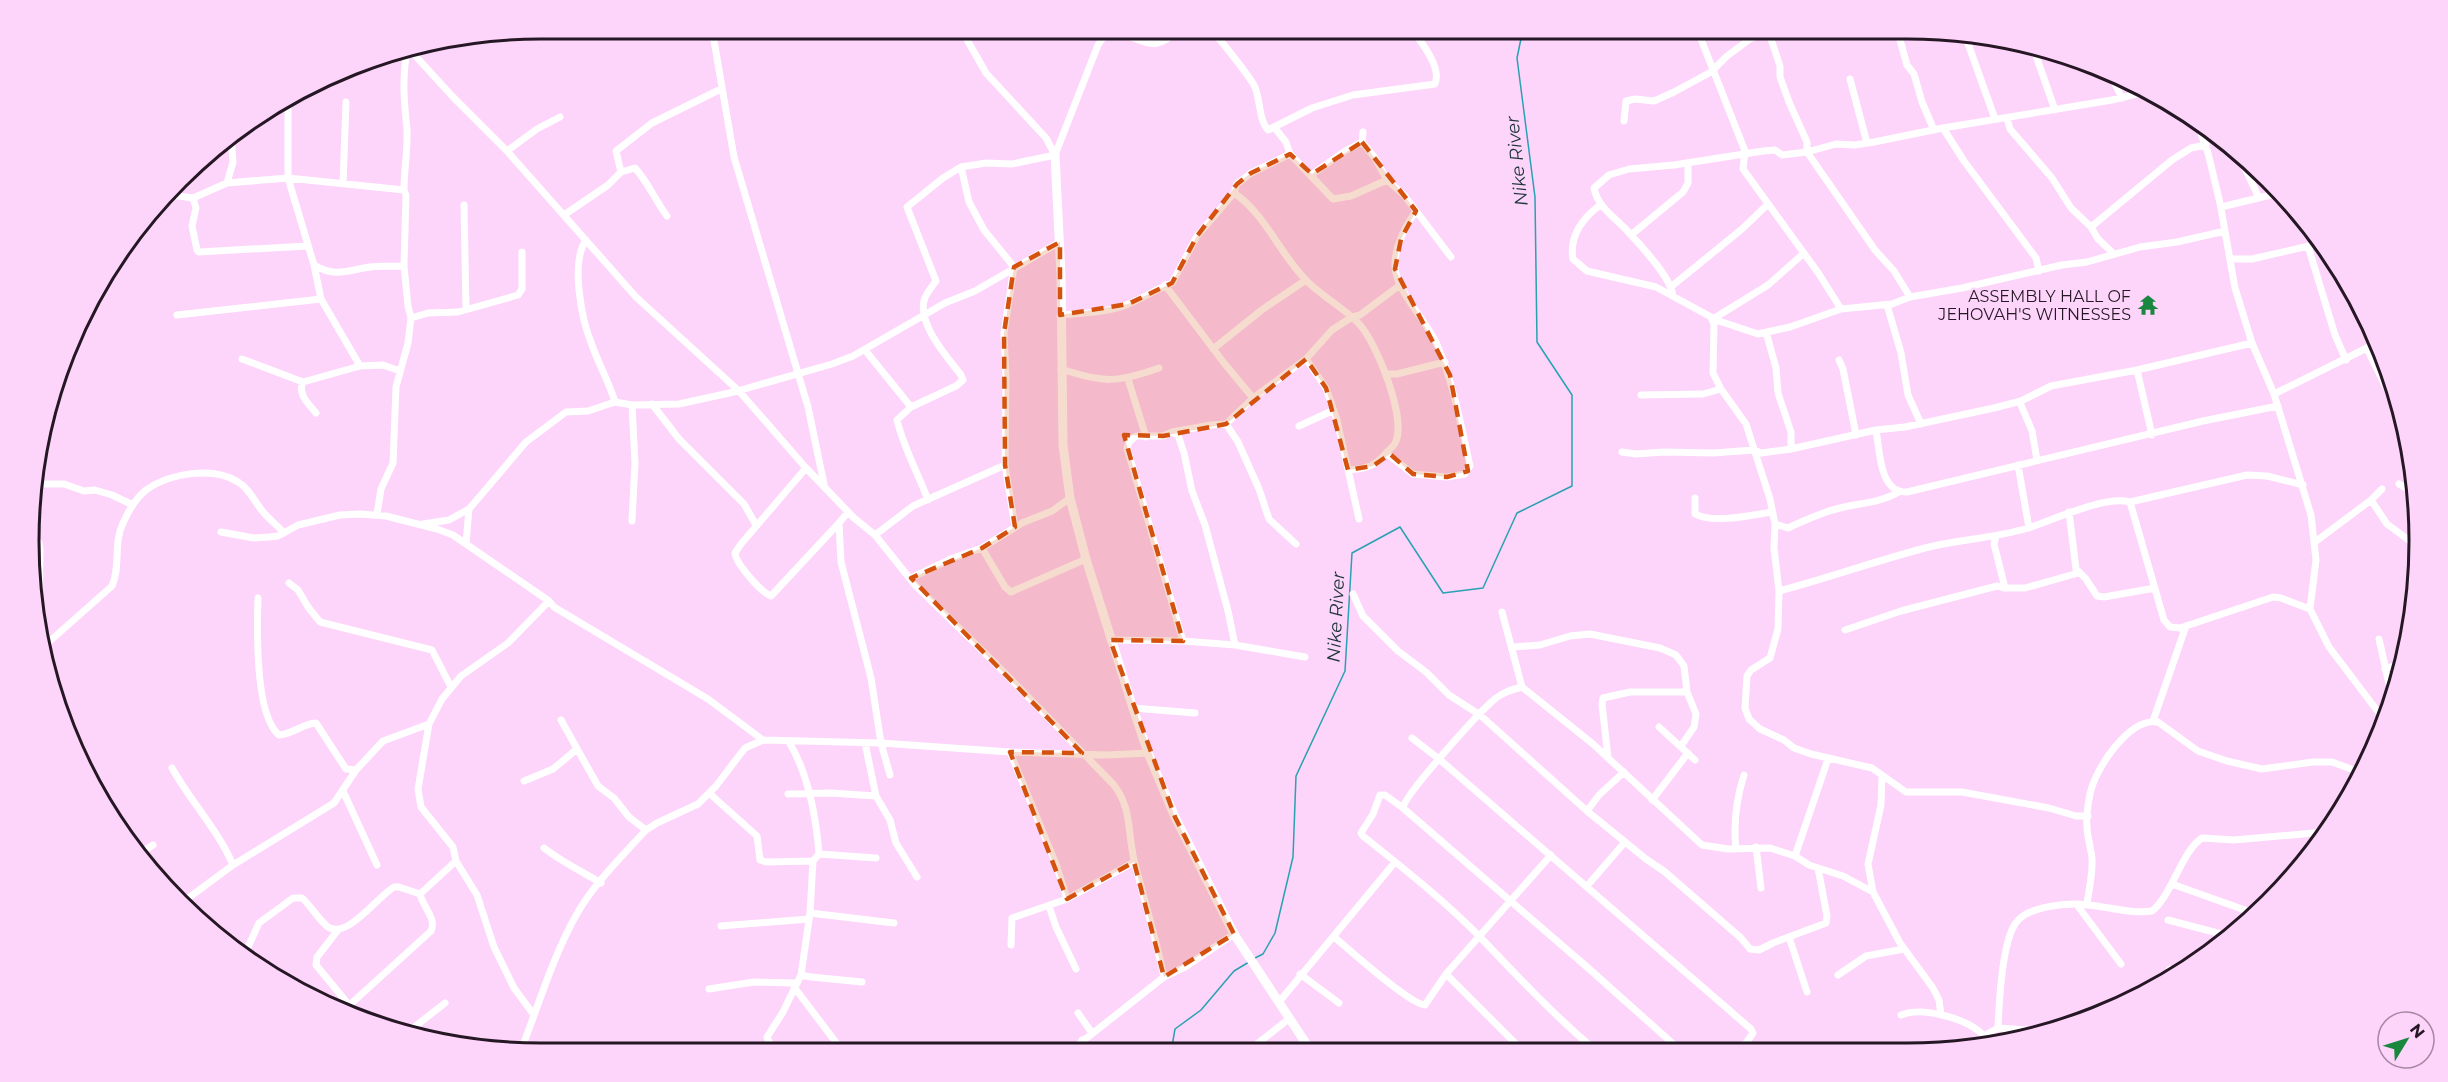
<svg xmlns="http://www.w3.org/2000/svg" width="2448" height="1082" font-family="Montserrat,sans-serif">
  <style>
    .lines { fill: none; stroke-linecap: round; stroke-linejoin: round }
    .stream { stroke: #28a1b2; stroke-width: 1.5 }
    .minor { stroke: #fff; stroke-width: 7 }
    .major { stroke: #fff; stroke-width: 9 }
    .marked { fill: #d4520e; fill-opacity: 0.2; stroke: #d4520e; stroke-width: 4.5; stroke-dasharray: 12 8; stroke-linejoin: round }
    .labels { text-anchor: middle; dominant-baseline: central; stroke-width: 5; stroke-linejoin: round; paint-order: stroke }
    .poi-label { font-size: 16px; fill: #251724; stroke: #fdd4fa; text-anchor: end }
    .water-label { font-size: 18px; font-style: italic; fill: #1b3539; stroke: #fdd4fa }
    .rim { fill: none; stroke: #251724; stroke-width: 3 }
  </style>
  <rect width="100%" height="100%" fill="#fdd4fa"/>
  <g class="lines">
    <path class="stream" d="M 1255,958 L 1263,954 L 1275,933 L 1293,857 L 1296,776 L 1345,671 L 1352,553 L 1400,527 L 1443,593 L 1483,588 L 1517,513 L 1572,486 L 1572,395 L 1537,342 L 1535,197 L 1517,58 L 1523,29
      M 1171,1052 L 1175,1029 L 1201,1010 L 1234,971 L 1249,962"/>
    <path class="minor" d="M 712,29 L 734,157 L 808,407 L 824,484
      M 961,29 L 986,73 L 1046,138 L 1055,155
      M 1104,29 C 1112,32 1120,34 1128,36 C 1155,46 1157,48 1180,29
      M 1211,29 C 1225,46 1242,66 1254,85 C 1261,99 1258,119 1268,130 L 1312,108 L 1353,95 L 1435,84 C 1442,67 1421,42 1412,29
      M 1697,29 L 1745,151 L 1743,169 L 1819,274 L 1841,309
      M 1897,29 L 1907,65 L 1914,74 L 1922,102 L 1934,130
      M 1966,38 L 1995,119
      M 410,50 L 453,97 L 507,151 L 636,297 L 739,391 L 806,468 L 854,518 L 875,535 L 915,585 L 996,664 L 1114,785 C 1133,810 1127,835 1135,864 C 1145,902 1156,939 1164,977
      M 2034,50 L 2055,110
      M 2110,73 L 2122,98
      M 1850,79 L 1867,143
      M 288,95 L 288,178 L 314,265 C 335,278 348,270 370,267 C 381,266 393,266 404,266
      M 2007,118 L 2010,129 L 2052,178 L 2071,208 L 2091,227 L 2098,239 L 2114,254
      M 1624,121 L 1626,101 L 1635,99 L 1654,101 L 1674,92 L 1711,72 L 1727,56 L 1750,39 L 1768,30 L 1780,66 L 1780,77 L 1789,102 L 1807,142 L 1807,152 L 1875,250 L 1894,271 L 1910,297
      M 2197,122 L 2208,153 L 2220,203 L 2235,288 L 2252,343 L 2274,394 L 2311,515 L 2316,560 L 2310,609 L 2329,647 L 2385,721
      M 1274,127 L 1286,142 L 1290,154 L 1333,199 L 1351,196 L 1387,180
      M 1943,128 L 1964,161 L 2036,258 L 2039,271
      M 1363,132 L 1362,142 L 1375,158 L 1387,180 L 1404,195 L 1451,257
      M 2236,149 L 2259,198
      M 507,151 L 537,129 L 560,117
      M 1055,155 L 1098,45 L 1109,29
      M 961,167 L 969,202 L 984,230 L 1014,267 L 1004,333 L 1006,378 L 1005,465 L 1015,527
      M 621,172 L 635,168 C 648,182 655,200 667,216
      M 1311,175 L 1345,151 L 1362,142
      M 227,183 L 233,162 L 231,136
      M 343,184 L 346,102
      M 1234,193 C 1265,214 1279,252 1304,278 C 1320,296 1344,307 1360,325 C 1377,344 1406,417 1396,441 C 1395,445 1390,449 1387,452 C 1376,466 1366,469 1348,470
      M 171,195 L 193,198 L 227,183 L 288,178 L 404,190
      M 193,198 L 196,208 L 192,226 L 197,250 L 199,252 L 308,246
      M 464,205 L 466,309
      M 1600,205 C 1583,218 1569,236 1573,259 L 1587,271 L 1656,287 L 1711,317 L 1714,325 L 1713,373 L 1721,389 L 1746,424 L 1770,499 L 1775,524 L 1774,548 L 1779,591 L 1778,629 L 1770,658 L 1751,670 L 1747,676 L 1745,708 L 1749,719 L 1760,729 L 1784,740 L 1794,748 L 1811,754 L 1872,768 L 1906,792 L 1962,792 L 2049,808 L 2076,816 L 2088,816
      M 2221,207 L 2279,193
      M 564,215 L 608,185 L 621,172 L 616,151 L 652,123 L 721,89
      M 2091,227 L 2172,160 L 2191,148 L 2206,145
      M 1631,235 L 1683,192 L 1688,183 L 1688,163
      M 586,240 C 570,263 582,321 592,345 C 599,365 609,382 615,402
      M 2308,246 L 2335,335 L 2346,360
      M 2230,259 L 2252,259 L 2322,243
      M 314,265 L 321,299 L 360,366
      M 1165,285 L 1224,363 L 1253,398
      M 1672,286 L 1742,229 L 1767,205
      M 1673,296 C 1671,278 1644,249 1631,235 C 1618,219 1598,209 1594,188 L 1609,175 L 1629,169 L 1674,165 L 1763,151 L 1775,150 L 1782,155 L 1807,152 L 1836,144 L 1855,145 L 1874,142 L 1943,128 L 2112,100 L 2149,91
      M 1887,305 L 1901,353 L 1908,395 L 1921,424
      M 177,315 L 321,299
      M 1060,315 C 1082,313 1105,313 1126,305 C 1142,299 1156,289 1172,283 L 1197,236 L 1234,193 L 1237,184 L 1251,173 L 1290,154
      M 411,318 L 428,313 L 458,312 L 518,295 L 522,289 L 522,252
      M 1713,319 L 1758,334 L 1790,327 L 1841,309 L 1892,304 L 1910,297 L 1962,288 L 2062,265 L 2087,262 L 2140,247 L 2177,242 L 2225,231
      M 1713,319 L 1768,285 L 1803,254
      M 1766,332 L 1776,368 L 1778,393 L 1791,432 L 1791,449
      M 1213,349 L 1263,309 L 1306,280
      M 2367,349 L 2404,423
      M 865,350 L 911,407
      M 242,359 L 303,382 L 360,366 L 383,365 L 400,371
      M 1306,359 L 1326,388 L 1337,420 L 1359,519
      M 1839,360 L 1843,369 L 1856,435
      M 1061,369 C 1104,383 1117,383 1159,368
      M 2137,370 L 2152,435
      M 1387,374 L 1397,374 L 1445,362
      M 1128,379 L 1146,437
      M 303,382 C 297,394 309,404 316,413
      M 2274,394 L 2377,343
      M 1641,395 L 1703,394 L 1721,389
      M 2021,401 L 2021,405 L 2032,431 L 2037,460
      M 652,404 L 679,439 L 744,504 L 756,525
      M 1226,424 L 1238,442 L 1259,489 L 1269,519 L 1296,544
      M 1299,426 L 1334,410
      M 1876,430 C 1880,451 1879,493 1907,492 L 2203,421 L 2278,406
      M 1172,432 L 1211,425 L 1226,424 L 1253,398 L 1306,359 L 1332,330 L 1352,317 L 1360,315 L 1400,285
      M 1622,452 L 1636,454 L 1664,452 L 1713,453 L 1754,450 L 1761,453 L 1791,449 L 1876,430 L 1905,427 L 1994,408 L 2021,401 L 2051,386 L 2137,370 L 2252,343
      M 1386,453 L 1413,474 L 1447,477 L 1465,474 L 1470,466 C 1461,426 1454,385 1438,347 C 1428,321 1397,294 1395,267 C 1394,247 1405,227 1416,211
      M 2018,465 L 2029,528
      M 806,468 L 741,544 L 735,553 C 736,564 761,592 771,596 L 839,523
      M 37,484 L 64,484 L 84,491 L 95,490 L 112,495 L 133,505
      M 2399,484 L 2404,487 L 2415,487
      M 1695,498 L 1695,514 C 1713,524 1752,515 1772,512
      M 928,500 C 918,473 904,449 897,420 L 911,407 L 956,386 L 963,380 L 961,375 C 948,358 918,325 924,301 C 925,294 932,287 936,281 L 907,207 L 943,178 L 961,167 L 986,163 L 1012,164 L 1055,155
      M 2371,500 L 2387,524 L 2410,541 L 2417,557
      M 2130,502 L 2164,620 L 2170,627 L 2180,628 L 2273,597 L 2281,598 L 2310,609
      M 848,512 L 839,523 L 841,562 L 871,678 L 881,743 L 890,775
      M 2069,512 L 2076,569 L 2086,579 L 2097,596 L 2104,597 L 2155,588
      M 377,514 L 381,489 L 393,463 L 396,387 L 408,343 L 411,318 L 408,306 L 404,266 L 406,195 L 404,190 C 404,169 408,149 407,129 C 404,102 402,78 407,51
      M 632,521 L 635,463 L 632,405
      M 423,524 L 449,520 L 469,509 L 526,442 L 566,412 L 588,411 L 615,402 L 632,405 L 679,404 L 734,392 L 832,364 L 853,356 L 945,303 L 975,291 L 1060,242
      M 1775,524 L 1788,528 C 1805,520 1822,512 1840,508 C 1860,503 1880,503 1899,492
      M 221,532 L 254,538 L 269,537 L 278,536 L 298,525 L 340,515 L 360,514 L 386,516 L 437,529 L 453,535 L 549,601 L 554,607 L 708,699 L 763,740 L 881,743 L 1010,752 L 1107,755 L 1148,753
      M 875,535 L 913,506 L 1005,465
      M 1996,536 L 1994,544 L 2005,588 L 2025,588 L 2078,573
      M 35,539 L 39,543 L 40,549 L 39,635
      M 2315,542 L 2371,500 L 2382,489
      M 466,543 L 469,509
      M 982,548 L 1005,587 L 1011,592 L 1086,559
      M 911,578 L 953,558 L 982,548 L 1022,523 L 1052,511 L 1070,498
      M 289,583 L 298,590 L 308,607 L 320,622 L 432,650 L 451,687
      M 1779,591 C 1829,578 1878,560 1929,547 C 1962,539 1996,538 2028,528 C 2053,520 2105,495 2130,502 L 2247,475 L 2267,476 L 2303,485
      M 1353,594 L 1363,616 L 1398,651 L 1426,672 L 1449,695 L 1480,715 L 1587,811 L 1646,859 L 1665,872 L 1741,938 L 1750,949 L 1759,950 L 1773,943 L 1826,923 L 1827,916 L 1818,868
      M 258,598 C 257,629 255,715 279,735 C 293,734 302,724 316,723 L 346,769 L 356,770
      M 1502,612 L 1522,687
      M 1845,630 L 1901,611 L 1997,586 L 2005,588
      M 2379,639 L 2393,702
      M 1110,640 L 1183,641 L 1235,645 L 1305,657
      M 1183,641 L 1127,448 L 1129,442 L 1136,436 L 1163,436 L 1172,432 L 1178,435 L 1184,453 L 1192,491 L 1205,525 L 1228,611 L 1235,645
      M 1513,647 L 1540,645 L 1570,636 L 1590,634 L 1660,648 L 1676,655 L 1684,666 L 1687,692 L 1696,714 L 1694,727 L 1681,746
      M 42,648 L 112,586 C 121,566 113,544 123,523 C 128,512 136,498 146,490 C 169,473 214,466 238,482 C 250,489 255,503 264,513 C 270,520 278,526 284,533
      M 2385,669 L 2402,663
      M 48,674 L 59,696 L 67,732
      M 1133,708 L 1195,713
      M 561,720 L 598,786 L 614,798 L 629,817 L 646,830
      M 2153,721 L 2186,626
      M 1659,727 L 1695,760
      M 1412,738 L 1439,759 L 1751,1029 L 1753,1033 L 1746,1043 L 1733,1050
      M 865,743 L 876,796
      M 1010,752 L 1056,864 L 1067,899
      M 1608,758 L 1602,704 L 1603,698 L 1630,692 L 1687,692
      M 1828,759 L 1795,856 L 1809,865 L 1843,876 L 1873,892
      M 172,768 C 191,802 218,830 233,865
      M 1882,777 L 1881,805 L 1868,864 L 1873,892 L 1900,943 L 1933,988 L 1939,1000 L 1941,1015
      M 524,781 L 553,769 L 577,749
      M 343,791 L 377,865
      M 709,793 L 757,836 L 760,860 L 766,862 L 813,861
      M 788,794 L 831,793 L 876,796 L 890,820 L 896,843 L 917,877
      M 1652,800 L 1688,753
      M 1403,808 C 1404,795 1481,710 1496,698 C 1503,693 1513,689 1522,687 L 1593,744 L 1702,845 L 1728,849 L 1770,848 L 1795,856
      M 1587,811 L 1599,795 L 1624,772
      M 1756,847 L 1761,888
      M 544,848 C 562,862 581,871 601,883
      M 1736,849 C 1733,822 1736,800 1744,775
      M 142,852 L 153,845
      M 819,854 L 876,858
      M 2172,884 L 2256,914
      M 1587,886 L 1625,842
      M 420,894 L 456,861
      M 183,902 L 233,865 L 334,803 L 356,770 L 383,741 L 429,724
      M 2087,904 C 2089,889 2093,873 2092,858 C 2091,848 2087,837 2087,826 C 2086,817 2088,804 2090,794 C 2095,769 2129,717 2158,722 L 2198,751 L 2227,761 L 2262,769 L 2313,762 L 2332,762 L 2359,772
      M 2077,905 L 2121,964
      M 1049,906 L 1056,927 L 1076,969
      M 810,913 L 894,923
      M 2168,920 L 2229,936
      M 721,926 L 809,919
      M 338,930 L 317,957 L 316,965 L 349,1005
      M 1334,937 C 1350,950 1409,1004 1425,1005 L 1446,974 L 1551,855
      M 1789,937 L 1807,992
      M 1011,945 L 1012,918 L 1067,899 L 1134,862
      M 244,956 L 259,923 L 293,898 L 302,898 C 311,906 318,919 328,927 C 347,940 378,896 394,887 L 399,887 L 420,894
      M 2170,969 L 2171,972
      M 1300,974 L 1339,1003
      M 1446,974 L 1522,1050
      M 801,975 L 811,977 L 862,982
      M 1838,975 L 1866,956 L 1904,949
      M 794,987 L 844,1053
      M 709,989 L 754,982 L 796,983
      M 1279,1002 L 1395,862
      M 343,1011 L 431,931 C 437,919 423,907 420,894
      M 1078,1013 L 1092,1033
      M 534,1015 L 514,988 L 494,947 L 477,895 L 456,861 L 453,847 L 421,807 L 418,789 L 429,724 L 442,699 L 461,676 L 508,643 L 549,601
      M 1901,1015 C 1923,1006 1969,1019 1984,1036
      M 1998,1028 C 1999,1003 2002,944 2015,924 C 2026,906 2069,902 2088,905 C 2109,907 2131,914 2152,911 C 2172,895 2182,851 2202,838 L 2234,840 L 2314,833 L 2324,836
      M 408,1032 L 445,1003
      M 1082,1040 L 1091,1052
      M 1980,1047 L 1984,1036 L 1998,1028 L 2043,1031
      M 521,1050 C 539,1005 553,955 578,912 C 594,884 623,855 646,830 L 657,823 L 698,804 L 716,786 L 745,748 L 763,740
      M 1595,1050 C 1554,1015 1518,977 1481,938 C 1445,901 1403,868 1363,836 L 1361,833 L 1373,814 L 1380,795 L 1385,795 L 1403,808 L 1587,967 L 1680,1050
      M 1248,1051 L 1290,1018
      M 1069,1052 L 1164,977 L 1185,967 L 1234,934
      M 774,1053 L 767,1037 L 783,1012 L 801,975 L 810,913 L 813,861 L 819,854 C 816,816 809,775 789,742"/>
    <path class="major" d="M 1055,155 L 1061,275 L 1063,445 L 1070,498 L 1086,559 L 1133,708 L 1148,753 L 1175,817 L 1234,934 L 1311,1051"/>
  </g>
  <path class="marked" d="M 1362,142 L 1416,211 L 1401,239 L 1395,269 L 1450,375 L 1468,471 L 1447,477 L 1413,474 L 1390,454 L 1373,466 L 1348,470 L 1326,388 L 1306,359 L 1226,424 L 1163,436 L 1124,435 L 1183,641 L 1110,640 L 1175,817 L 1234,934 L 1164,977 L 1134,862 L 1067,899 L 1010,752 L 1082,753 L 911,578 L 982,548 L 1015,527 L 1005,465 L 1004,333 L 1014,267 L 1060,242 L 1060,315 L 1128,304 L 1172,283 L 1197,236 L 1237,184 L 1251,173 L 1290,154 L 1312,174 Z"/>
  <defs>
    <g id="temple-bare" transform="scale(1.62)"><path d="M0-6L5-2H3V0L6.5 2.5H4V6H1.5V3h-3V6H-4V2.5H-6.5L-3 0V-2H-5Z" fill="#1a873e" stroke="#fdd4fa" stroke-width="2.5" paint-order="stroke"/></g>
  </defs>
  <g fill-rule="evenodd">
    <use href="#temple-bare" x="2148" y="305"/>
  </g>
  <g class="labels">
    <g class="poi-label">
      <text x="2131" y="296">ASSEMBLY HALL OF<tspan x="2131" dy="18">JEHOVAH'S WITNESSES</tspan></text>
    </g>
    <g class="water-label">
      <text transform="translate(1517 161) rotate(-96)">Nike River</text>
      <text transform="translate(1336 617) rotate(-87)">Nike River</text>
    </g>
  </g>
  <path d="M0 0H2448V1082H0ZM541 39H1907A502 502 0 0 1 2409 541V541A502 502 0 0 1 1907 1043H541A502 502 0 0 1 39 541V541A502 502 0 0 1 541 39Z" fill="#fdd4fa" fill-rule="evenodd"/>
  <path class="rim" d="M541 39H1907A502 502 0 0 1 2409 541V541A502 502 0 0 1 1907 1043H541A502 502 0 0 1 39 541V541A502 502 0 0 1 541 39Z"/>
  <g transform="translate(2406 1040) rotate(52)"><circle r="28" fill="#fdd4fa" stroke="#a788a4" stroke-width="1.5"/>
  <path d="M0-4.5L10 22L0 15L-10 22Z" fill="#1a873e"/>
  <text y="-9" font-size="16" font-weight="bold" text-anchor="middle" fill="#251724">N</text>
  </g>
</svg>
